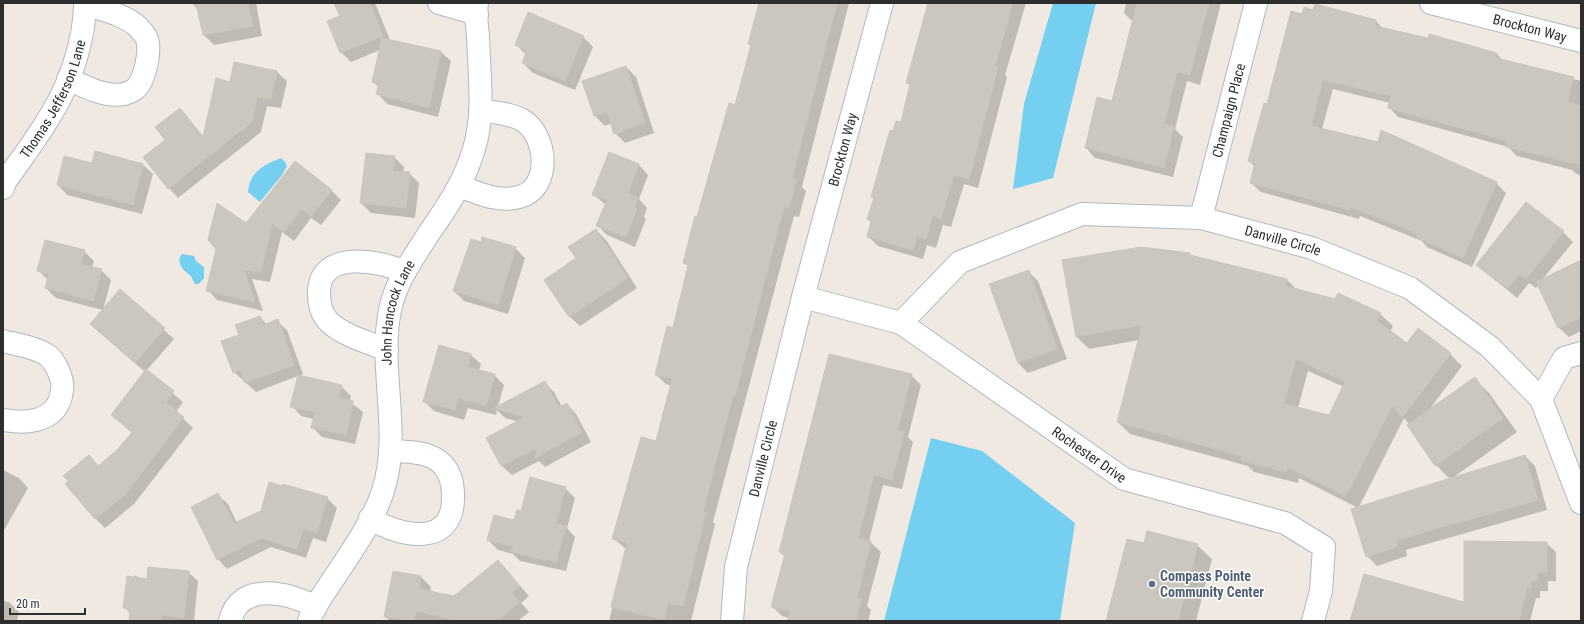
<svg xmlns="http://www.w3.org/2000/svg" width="1584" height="624" font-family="'Roboto Condensed',sans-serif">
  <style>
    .water { fill: #75cff0 }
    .shadow { fill: #0003; fill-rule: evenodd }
    .building { fill: #cbc7bf; stroke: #cbc5ba; fill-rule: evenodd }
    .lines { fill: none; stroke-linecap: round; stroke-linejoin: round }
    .minor-casing { stroke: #b4b7c1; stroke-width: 24 }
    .minor { stroke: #fff; stroke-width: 22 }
    .service-dot { fill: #5c6f8a; stroke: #fff; stroke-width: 1.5 }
    .labels { text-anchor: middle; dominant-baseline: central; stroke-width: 3; stroke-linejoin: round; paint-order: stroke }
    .street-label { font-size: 14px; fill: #2e2e2e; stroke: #fff }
    .service-label { font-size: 14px; font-weight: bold; fill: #4e5e75; stroke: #fff; text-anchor: start }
  </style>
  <rect width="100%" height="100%" fill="#efe9e1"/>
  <path class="water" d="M 1053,3 L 1096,3 L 1053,178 L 1013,189 L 1024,104 Z
    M 281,158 L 285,162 L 287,166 L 282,175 L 260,202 L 248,192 C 250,172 263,165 281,158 Z
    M 182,254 L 194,256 L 196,261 L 204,267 L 204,278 L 199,284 L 195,284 C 193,281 192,277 190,275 C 184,271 180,267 179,259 Z
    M 931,438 L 982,451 L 1075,523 L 1060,621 L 884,621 Z"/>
  <path class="shadow" d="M 192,3 L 256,3 L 262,36 L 214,45 L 204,35 L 199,11 Z
    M 335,3 L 375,3 L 390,40 L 441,52 L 451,61 L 438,117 L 387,104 L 378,94 L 379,87 L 373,82 L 380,50 L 351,62 L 341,52 L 341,16 Z
    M 760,3 L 849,3 L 802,187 L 806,191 L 799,217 L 794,216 L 713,522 L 715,524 L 691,621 L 609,621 L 626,549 L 614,539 L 657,442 L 671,386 L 666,384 L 656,375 L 673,329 L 689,267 L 685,263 L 698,218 L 736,106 L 751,46 L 749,44 Z
    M 928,3 L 1026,3 L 1005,75 L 1007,77 L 978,188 L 964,184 L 951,227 L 943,225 L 936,248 L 927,245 L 923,259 L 878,246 L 868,236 L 872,222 L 868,218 L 874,199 L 872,197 L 894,132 L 902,123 L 911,86 L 907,82 Z
    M 1126,3 L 1221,3 L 1200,85 L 1187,81 L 1175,129 L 1183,137 L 1173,177 L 1095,158 L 1086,148 L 1113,102 L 1133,22 L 1124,13 Z
    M 1314,11 L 1376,21 L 1383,29 L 1497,54 L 1503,61 L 1581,81 L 1581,175 L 1576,174 L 1572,170 L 1517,156 L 1508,147 L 1398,117 L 1389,107 L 1390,103 L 1333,89 L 1322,129 L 1496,183 L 1506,193 L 1472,267 L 1427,247 L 1422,241 L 1360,216 L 1359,219 L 1261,192 L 1251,183 L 1255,167 L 1249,161 L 1268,105 L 1303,15 Z
    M 583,37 L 593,47 L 575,90 L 533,73 L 523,63 L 526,55 L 516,44 Z
    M 626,67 L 636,77 L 654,133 L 625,143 L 615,133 L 612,123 L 605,126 L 595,116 L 583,82 Z
    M 277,72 L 287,81 L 281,108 L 267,106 L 261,132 L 178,198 L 169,188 L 166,140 L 180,109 L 204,137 L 230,83 Z
    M 96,152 L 143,165 L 153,174 L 142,214 L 67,195 L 58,185 L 92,165 Z
    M 609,154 L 639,165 L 648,175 L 639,199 L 647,208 L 644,217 L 646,219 L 635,247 L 607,235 L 598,226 L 606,205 L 593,194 Z
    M 394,157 L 404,167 L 403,173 L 409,173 L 419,183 L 415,218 L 371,213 L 361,203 Z
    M 331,190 L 341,200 L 321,225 L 311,218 L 294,241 L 282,232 L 270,282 L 252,279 L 263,311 L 217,300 L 208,290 L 217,248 L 246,225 Z
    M 596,230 L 606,240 L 637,288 L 580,326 L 570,317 L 545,280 L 577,259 Z
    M 1563,232 L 1573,242 L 1542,280 L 1581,261 L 1581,331 L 1569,337 L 1559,328 L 1538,285 L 1536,288 L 1529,283 L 1517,298 L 1477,265 Z
    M 482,243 L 515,248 L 525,258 L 508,314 L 464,301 L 454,291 Z
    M 84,251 L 94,261 L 92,268 L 101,270 L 111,280 L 103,310 L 56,298 L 46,288 L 48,280 L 38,270 Z
    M 1190,254 L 1193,257 L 1287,280 L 1297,290 L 1336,300 L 1338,294 L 1380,314 L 1393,326 L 1390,332 L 1407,344 L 1418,330 L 1450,354 L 1462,366 L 1429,410 L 1475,379 L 1489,393 L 1517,432 L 1451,479 L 1525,456 L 1535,466 L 1547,510 L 1406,550 L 1407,556 L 1377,566 L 1367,556 L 1358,508 L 1299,478 L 1298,483 L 1254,472 L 1248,466 L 1130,434 L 1118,422 L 1139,340 L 1089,349 L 1077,337 ZM 1308,371 L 1344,387 L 1330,416 L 1298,408 ZM 1404,418 L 1409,424 L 1436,465 L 1450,479 L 1359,507 Z
    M 1028,271 L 1038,281 L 1067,359 L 1028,373 L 1018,363 Z
    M 120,291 L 174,339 L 146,371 L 183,402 L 176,412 L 193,428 L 134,504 L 105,528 L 95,518 L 69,481 L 89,456 L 99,467 L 119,450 L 132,433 L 112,415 L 145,372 L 91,324 Z
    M 260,317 L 267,325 L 277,321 L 287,330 L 303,374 L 256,392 L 234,372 Z
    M 440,346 L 471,355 L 481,364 L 479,371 L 494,375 L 504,385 L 498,407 L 545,383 L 554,392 L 562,407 L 567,404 L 576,414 L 591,442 L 545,467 L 539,461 L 512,475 L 502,466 L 487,438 L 519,422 L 505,418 L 497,410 L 496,415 L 468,408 L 464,420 L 434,411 L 424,401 Z
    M 911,375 L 921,385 L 908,437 L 913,442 L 902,489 L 883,485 L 869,541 L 881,552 L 867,606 L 871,610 L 868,621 L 788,621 L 789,618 L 782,616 L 772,606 L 785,557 L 780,552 Z
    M 341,386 L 351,396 L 350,402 L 363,412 L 355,444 L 322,437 L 313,428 L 314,419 L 301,416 L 292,406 Z
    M 3,470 L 19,478 L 28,488 L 3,532 Z
    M 565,488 L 575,498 L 567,528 L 575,537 L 566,571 L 520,561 L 513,554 L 498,550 L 488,540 L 515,521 L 522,513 Z
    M 218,495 L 228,504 L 237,523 L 262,511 L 327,498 L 337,508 L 326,542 L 313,538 L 306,558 L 271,547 L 227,569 L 218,559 Z
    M 1546,543 L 1556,552 L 1556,581 L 1548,581 L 1548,591 L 1540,591 L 1540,598 L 1536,598 L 1530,621 L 1351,621 L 1465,604 Z
    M 1145,544 L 1197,545 L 1212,559 L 1196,621 L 1107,621 Z
    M 498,561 L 529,596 L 521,603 L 529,612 L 518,621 L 390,621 L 386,617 L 421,577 L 431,587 L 430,592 L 455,597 Z
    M 188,572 L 198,581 L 194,621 L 130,621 L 131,614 L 124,607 L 135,575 L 139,578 L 148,580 Z
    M 3,601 L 9,602 L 19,612 L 17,621 L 3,621 Z"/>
  <path class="building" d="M 196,3 L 248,3 L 253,26 L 203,35 Z
    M 334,3 L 370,3 L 383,36 L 340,53 L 327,21 L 340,16 Z
    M 759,3 L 837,3 L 792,179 L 796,180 L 789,208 L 784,207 L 735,395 L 733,395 L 703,513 L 706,513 L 683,606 L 668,603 L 664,620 L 611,607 L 627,543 L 612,539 L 641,437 L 656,441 L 672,379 L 655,375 L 667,326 L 673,328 L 688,265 L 683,263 L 695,216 L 697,217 L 729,103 L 735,105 L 751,45 L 748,44 Z
    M 928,3 L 1013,3 L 995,66 L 998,67 L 969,179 L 954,175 L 941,218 L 933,215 L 926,239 L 917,236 L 913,250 L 867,237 L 871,221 L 867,219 L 874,198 L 871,197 L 890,130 L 893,131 L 896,121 L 901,122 L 910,84 L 906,83 Z
    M 1137,3 L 1209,3 L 1190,75 L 1177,72 L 1164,124 L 1174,126 L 1164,168 L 1085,148 L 1097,97 L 1112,101 Z
    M 1315,4 L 1376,20 L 1375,26 L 1428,38 L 1429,34 L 1497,53 L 1496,58 L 1574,77 L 1567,102 L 1581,106 L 1581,165 L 1506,147 L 1507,141 L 1388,108 L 1391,96 L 1323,80 L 1311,126 L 1378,142 L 1381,130 L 1497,182 L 1463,258 L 1416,237 L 1418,234 L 1350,207 L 1350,210 L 1250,183 L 1255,163 L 1248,161 L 1264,103 L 1267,104 L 1291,11 L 1302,14 L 1304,7 L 1313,10 Z
    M 528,12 L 584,36 L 565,81 L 522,63 L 527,50 L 515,45 Z
    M 382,38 L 441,51 L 429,108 L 376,94 L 379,83 L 372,82 Z
    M 234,62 L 277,71 L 271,99 L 257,97 L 252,122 L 168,189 L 143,157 L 165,140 L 155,127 L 180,108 L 203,137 L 216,78 L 230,82 Z
    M 626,66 L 645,123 L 614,134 L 607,112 L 594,116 L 582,81 Z
    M 95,151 L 143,164 L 133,205 L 57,185 L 64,156 L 92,163 Z
    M 609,152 L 639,164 L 628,193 L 638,197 L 634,208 L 637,209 L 626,237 L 596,226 L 607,200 L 592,195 Z
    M 366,153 L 395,156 L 393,171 L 410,172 L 406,208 L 360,203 Z
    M 295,161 L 332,190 L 311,216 L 301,209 L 284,232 L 272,223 L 261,272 L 244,270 L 255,302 L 206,291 L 216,249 L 208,240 L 217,203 L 246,223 Z
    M 1526,202 L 1564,231 L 1526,279 L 1519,274 L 1507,289 L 1476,265 Z
    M 596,229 L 628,278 L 569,317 L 544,280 L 576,258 L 568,247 Z
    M 482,237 L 516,247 L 498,305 L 453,291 L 471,239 L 481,242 Z
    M 45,240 L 85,250 L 81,264 L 102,269 L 93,301 L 45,288 L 49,274 L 37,271 Z
    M 1141,247 L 1190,253 L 1190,255 L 1287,279 L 1286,286 L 1335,299 L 1338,293 L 1381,313 L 1377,321 L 1407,343 L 1418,328 L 1451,353 L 1402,418 L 1393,405 L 1346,496 L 1287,467 L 1286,472 L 1241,460 L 1242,456 L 1117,422 L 1142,325 L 1076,337 L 1062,260 ZM 1296,359 L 1345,382 L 1329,415 L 1284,404 Z
    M 1581,260 L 1581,317 L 1558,328 L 1536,282 Z
    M 1029,270 L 1057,349 L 1018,363 L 989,284 Z
    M 120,289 L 165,328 L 135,363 L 90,324 Z
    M 260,316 L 263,325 L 278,319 L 294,365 L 245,383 L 240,370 L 233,373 L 221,341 L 239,335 L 235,325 Z
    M 439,345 L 471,354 L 468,367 L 495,374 L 486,406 L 458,398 L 455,410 L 423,402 Z
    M 829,354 L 912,374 L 898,430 L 904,431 L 892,480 L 874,475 L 858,538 L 871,541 L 857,598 L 862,599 L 856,621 L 787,621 L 790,611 L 771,607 L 785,554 L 779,552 Z
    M 146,369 L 174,391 L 166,403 L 184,417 L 125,495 L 95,519 L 65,484 L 68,481 L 63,476 L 89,455 L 98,466 L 118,449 L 132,432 L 111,415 Z
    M 298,375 L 342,385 L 339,398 L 353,401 L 346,435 L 311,428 L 315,412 L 290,407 Z
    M 1475,377 L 1503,418 L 1435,466 L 1407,425 Z
    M 545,381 L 559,407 L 567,403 L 582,432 L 535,458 L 537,448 L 501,466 L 486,438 L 525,417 L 494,408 Z
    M 1525,455 L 1538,500 L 1397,540 L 1397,547 L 1366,557 L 1351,509 Z
    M 530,477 L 566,487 L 556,523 L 566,526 L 556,562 L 546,559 L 546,561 L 509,551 L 514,547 L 487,540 L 494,515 L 514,520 L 517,510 L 521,511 Z
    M 269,482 L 283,486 L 283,484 L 328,497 L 317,533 L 303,529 L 297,549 L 261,538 L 217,560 L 191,507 L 218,493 L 234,523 L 261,511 Z
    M 1147,531 L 1198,544 L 1178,621 L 1106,621 L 1127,539 L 1144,543 Z
    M 1464,541 L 1547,542 L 1547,572 L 1538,572 L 1538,581 L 1531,581 L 1531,588 L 1527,588 L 1519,621 L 1350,621 L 1364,574 L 1464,602 Z
    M 498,560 L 520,586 L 512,593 L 520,602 L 497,621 L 453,621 L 451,619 L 416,611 L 414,621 L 384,617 L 393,571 L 421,576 L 419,589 L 454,596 Z
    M 148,567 L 189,571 L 184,618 L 162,615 L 162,621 L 129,621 L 130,609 L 123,608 L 127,576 L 147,579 Z"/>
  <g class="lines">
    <g class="minor-casing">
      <g id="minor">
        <path d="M 439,3 L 477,14"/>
        <path id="s1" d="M 1431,3 L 1581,41"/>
        <path d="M 68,79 C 84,86 105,98 124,94 C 127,93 133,91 135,89 C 145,81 152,48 146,37 C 144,34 141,30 138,27 C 126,15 102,10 85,4"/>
        <path d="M 459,186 C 478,193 499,203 519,197 C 552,189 548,135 522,120 C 510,113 494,113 480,110"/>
        <path id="s2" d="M 3,188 L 5,182 C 21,159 39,136 53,111 C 71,82 85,37 85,3"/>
        <path id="s3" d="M 1201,218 L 1256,3"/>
        <path id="s4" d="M 803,297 L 901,323 L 1124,479 L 1285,523 L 1324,547 L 1321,591 L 1313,621"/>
        <path id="s5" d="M 901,323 L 960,262 L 1082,214 L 1201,218 L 1312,248 L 1410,288 L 1490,347 L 1541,399 L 1581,503"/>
        <path d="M 3,341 C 14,344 38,348 47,355 C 53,359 58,369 60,375 C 63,383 63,387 61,396 C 55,422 26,424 3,420"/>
        <path d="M 387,350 C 368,342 344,336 329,322 C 321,314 319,305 319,294 C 318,249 379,260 405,272"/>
        <path d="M 1541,399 L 1564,358 L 1581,353"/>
        <path d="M 370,518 C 401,538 455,548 453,495 C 453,484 450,472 442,464 C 430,451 407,452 390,451"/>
        <path d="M 230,621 C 239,580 290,593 316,607"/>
        <path id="s6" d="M 309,621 C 313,608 323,595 330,584 C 349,555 372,524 383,491 C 402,432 378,370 390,310 C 396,281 414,257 429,233 C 448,206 465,180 474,149 C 485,113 479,73 478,36 C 477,26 475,13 477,3"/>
        <path id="s7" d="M 732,621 L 736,567 L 803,297 L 882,3"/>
      </g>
    </g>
    <use href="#minor" class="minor"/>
  </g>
  <circle class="service-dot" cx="1152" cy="584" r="4"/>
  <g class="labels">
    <g class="street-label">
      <text stroke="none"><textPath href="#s1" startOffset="102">Brockton Way</textPath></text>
      <text stroke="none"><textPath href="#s2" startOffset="103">Thomas Jefferson Lane</textPath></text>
      <text stroke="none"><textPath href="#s3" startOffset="111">Champaign Place</textPath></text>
      <text stroke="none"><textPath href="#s7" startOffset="485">Brockton Way</textPath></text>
      <text stroke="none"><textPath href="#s5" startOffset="420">Danville Circle</textPath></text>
      <text stroke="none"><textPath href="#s6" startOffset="331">John Hancock Lane</textPath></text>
      <text stroke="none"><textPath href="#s4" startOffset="331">Rochester Drive</textPath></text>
      <text stroke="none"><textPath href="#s7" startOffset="166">Danville Circle</textPath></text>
    </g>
    <g class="service-label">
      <text x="1160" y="576">Compass Pointe<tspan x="1160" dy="16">Community Center</tspan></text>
    </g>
  </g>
  <rect width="1584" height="624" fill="none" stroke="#2e2e2e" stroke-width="8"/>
  <path d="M10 608v6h75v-6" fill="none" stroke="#2e2e2e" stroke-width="2"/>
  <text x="16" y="608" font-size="12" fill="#2e2e2e" stroke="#ffffff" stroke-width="3" paint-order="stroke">20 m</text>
</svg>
